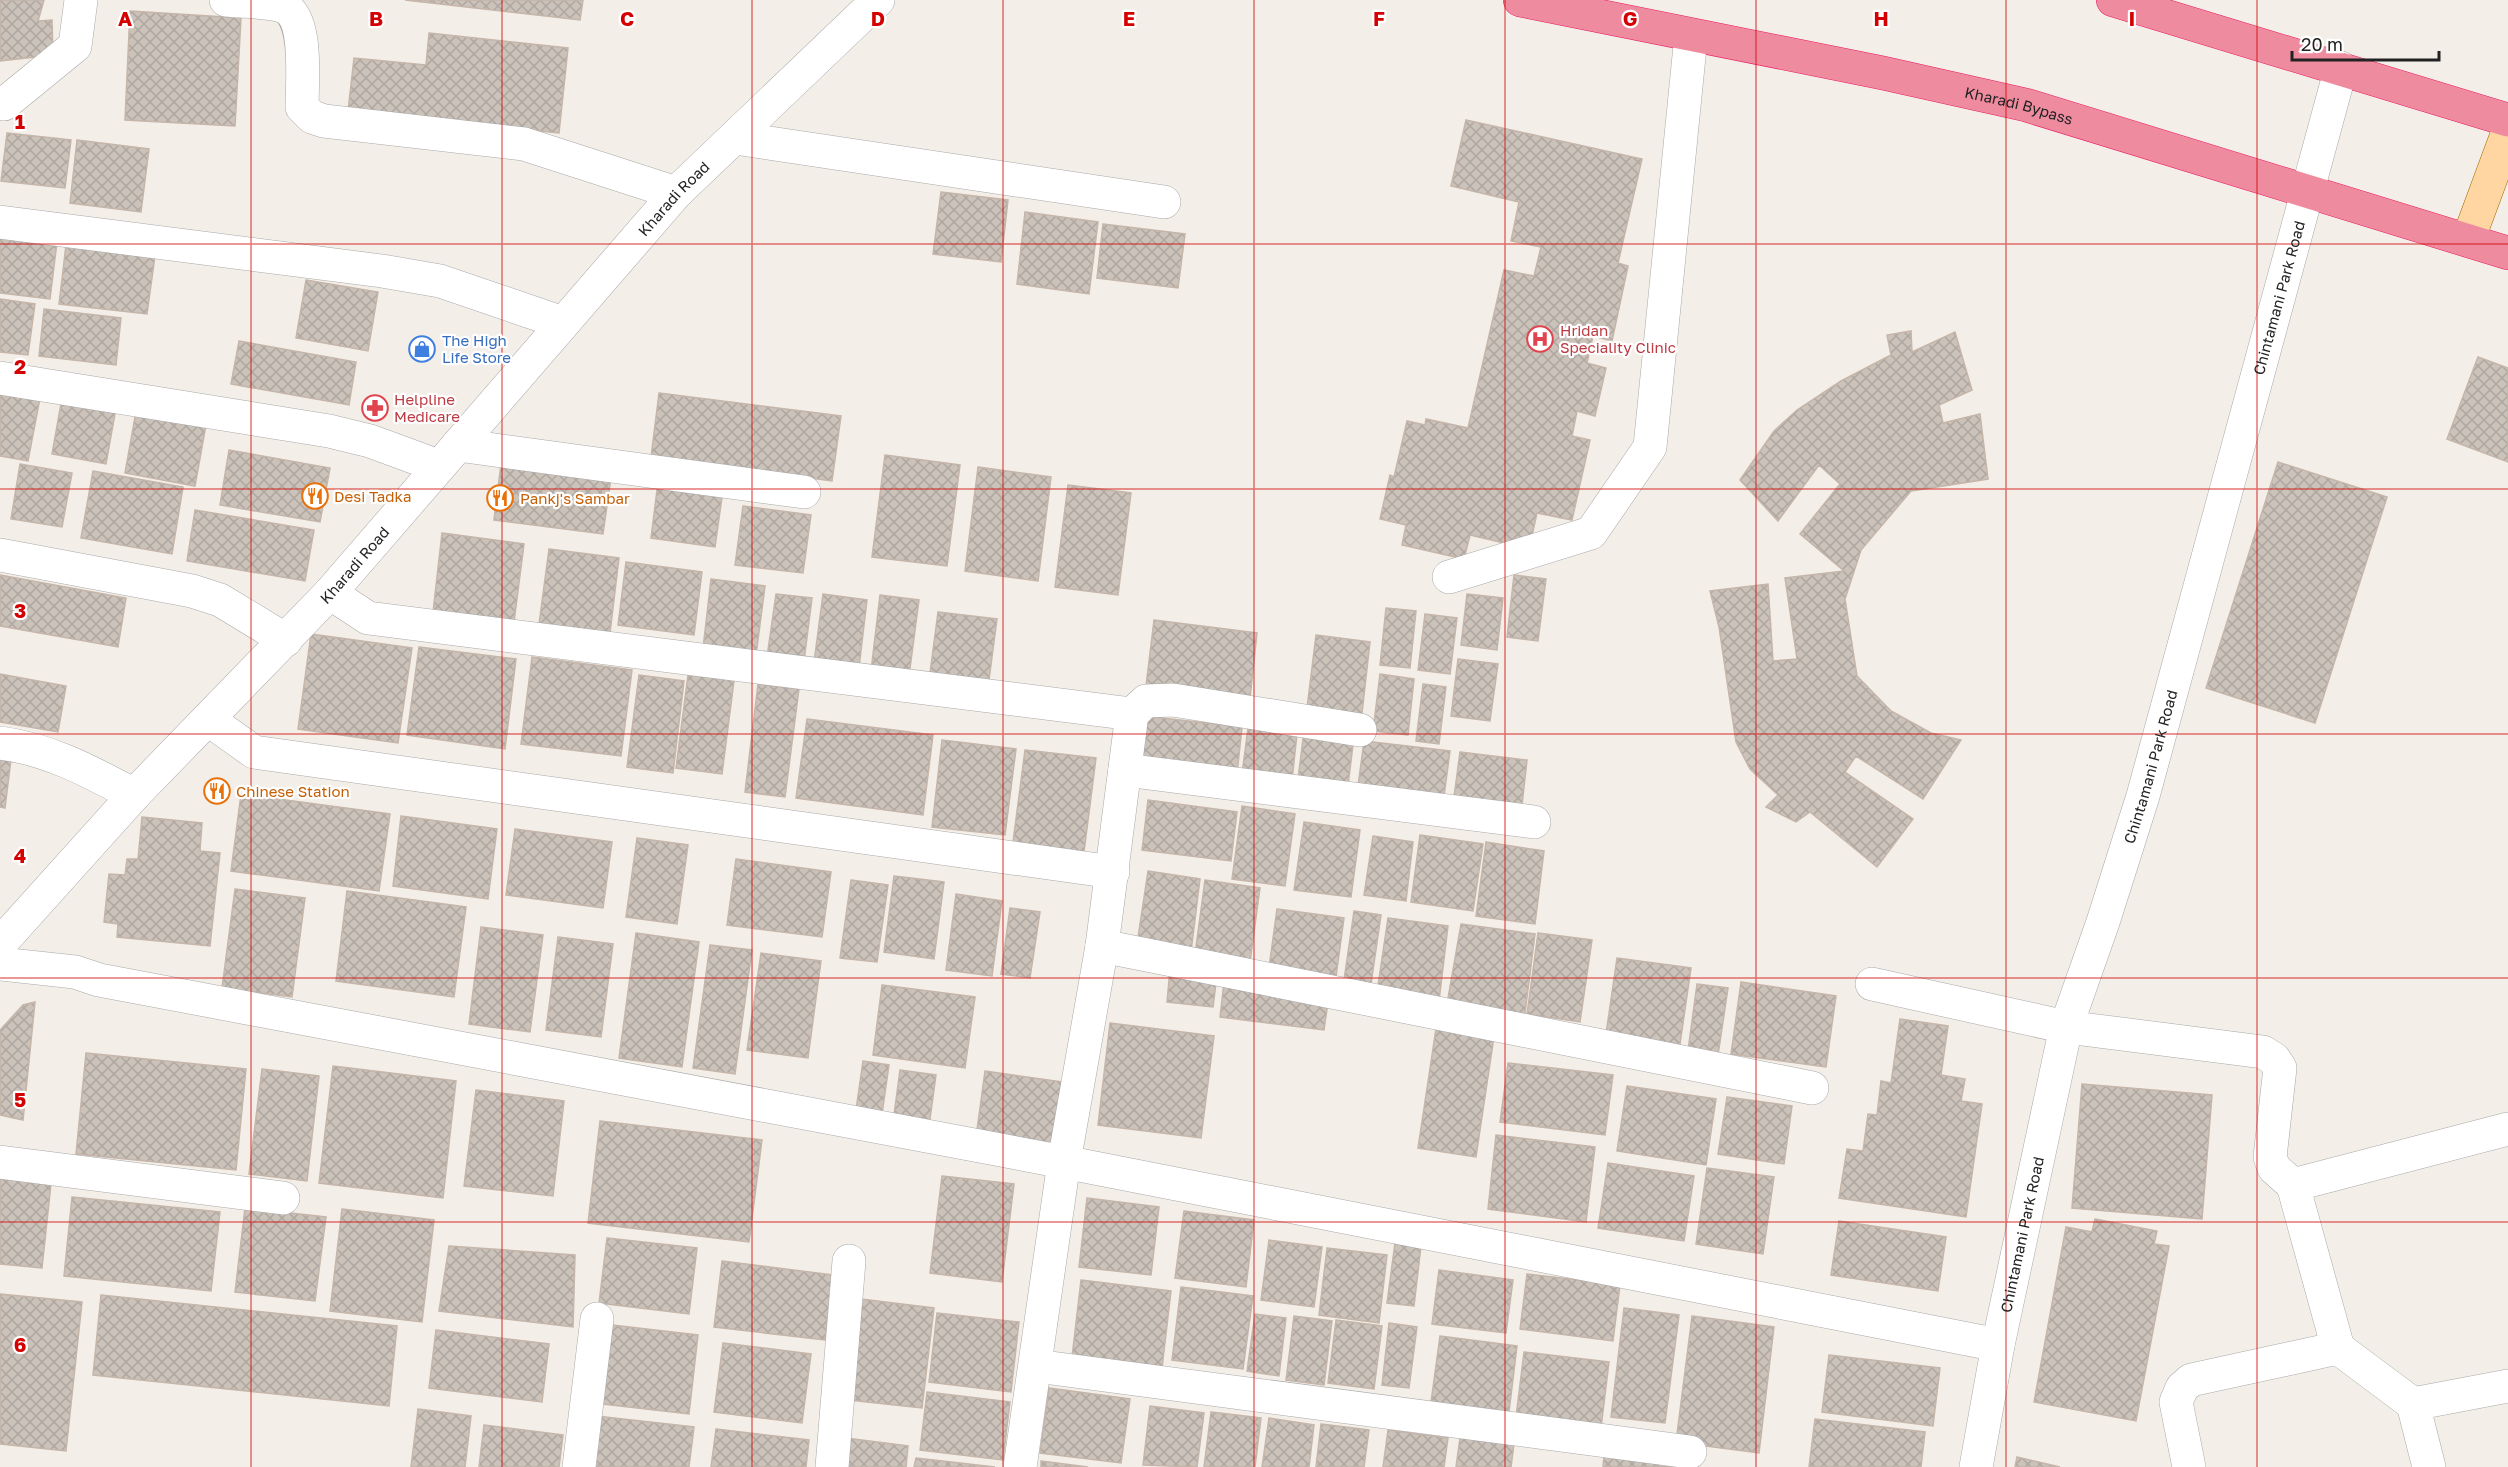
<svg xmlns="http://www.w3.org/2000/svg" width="2508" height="1467" font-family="'Golos Text',sans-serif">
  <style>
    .building { fill: url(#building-cross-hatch); stroke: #c6b5a9; stroke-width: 1.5 }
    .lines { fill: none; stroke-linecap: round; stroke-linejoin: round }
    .minor-casing { stroke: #a9a9a9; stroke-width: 34 }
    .major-casing { stroke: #a06a00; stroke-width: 34 }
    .highway-casing { stroke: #eb1b63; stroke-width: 34 }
    .minor { stroke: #fff; stroke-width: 33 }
    .major { stroke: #ffd6a1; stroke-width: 33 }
    .highway { stroke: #ef8b9e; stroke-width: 33 }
    .grid { fill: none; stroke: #d40001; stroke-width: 1.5; stroke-opacity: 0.55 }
    .labels { text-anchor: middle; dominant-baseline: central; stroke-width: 4.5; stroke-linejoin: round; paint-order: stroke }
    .street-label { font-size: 15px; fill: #222; stroke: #fff }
    .health-label { font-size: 15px; fill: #be3a42; stroke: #fff; text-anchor: start }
    .shop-label { font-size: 15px; fill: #366cbe; stroke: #fff; text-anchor: start }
    .food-label { font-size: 15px; fill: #c56008; stroke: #fff; text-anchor: start }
    .grid-label { font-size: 20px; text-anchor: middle; font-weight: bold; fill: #d40001; stroke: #fff; stroke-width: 4.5; stroke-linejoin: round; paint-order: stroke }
  </style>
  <defs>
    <pattern id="building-cross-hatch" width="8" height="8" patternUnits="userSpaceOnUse" patternTransform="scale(1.5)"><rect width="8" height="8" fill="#cbc2ba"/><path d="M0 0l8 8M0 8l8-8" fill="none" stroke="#aea6a0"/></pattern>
  </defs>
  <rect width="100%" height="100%" fill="#f3efe8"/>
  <path class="building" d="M 0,0 L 44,0 L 38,21 L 52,20 L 53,55 L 0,61 Z
    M 405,0 L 583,0 L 580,20 Z
    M 130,11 L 241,18 L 235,126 L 125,120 Z
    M 429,33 L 568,48 L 559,133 L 348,111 L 354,58 L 426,65 Z
    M 1466,120 L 1642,159 L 1618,263 L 1628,266 L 1612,341 L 1593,336 L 1587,363 L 1606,368 L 1595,416 L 1577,411 L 1572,436 L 1590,440 L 1572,520 L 1537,513 L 1529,549 L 1470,535 L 1464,559 L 1402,545 L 1406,525 L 1380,519 L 1390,475 L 1394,477 L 1407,421 L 1425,425 L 1426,419 L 1468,428 L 1504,270 L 1534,276 L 1541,247 L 1511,241 L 1519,202 L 1451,186 Z
    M 7,133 L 71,140 L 65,188 L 1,181 Z
    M 77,140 L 149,149 L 141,212 L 70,203 Z
    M 941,192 L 1008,200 L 1001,262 L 933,254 Z
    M 1025,212 L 1098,222 L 1089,294 L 1017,284 Z
    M 1103,224 L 1185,234 L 1178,288 L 1097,278 Z
    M 0,235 L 57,242 L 50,299 L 0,293 Z
    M 66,245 L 155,256 L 147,314 L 59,304 Z
    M 306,280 L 378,292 L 368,351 L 296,338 Z
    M 0,299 L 35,304 L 28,355 L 0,352 Z
    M 44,309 L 121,318 L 116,365 L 39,356 Z
    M 1911,331 L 1912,352 L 1955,332 L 1972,390 L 1939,405 L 1943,423 L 1980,414 L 1988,479 L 1911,491 L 1861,550 L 1845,599 L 1857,676 L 1891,711 L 1931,733 L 1961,740 L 1923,799 L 1856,756 L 1845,772 L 1913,819 L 1877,867 L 1810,812 L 1796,822 L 1766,807 L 1778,795 L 1750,769 L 1736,742 L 1719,627 L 1710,591 L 1768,584 L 1773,661 L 1797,659 L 1785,578 L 1844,571 L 1800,534 L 1840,484 L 1819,465 L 1778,521 L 1740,480 L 1774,431 L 1797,410 L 1841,381 L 1891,355 L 1887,335 Z
    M 239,341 L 356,362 L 349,405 L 231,384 Z
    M 2478,357 L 2508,368 L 2508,462 L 2447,439 Z
    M 0,391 L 40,398 L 28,461 L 0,456 Z
    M 659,393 L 841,416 L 832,481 L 651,457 Z
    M 62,398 L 116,408 L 106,464 L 52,454 Z
    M 137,406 L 207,419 L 195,486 L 125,473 Z
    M 229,450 L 330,468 L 320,522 L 220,505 Z
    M 885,455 L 960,465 L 947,566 L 872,557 Z
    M 2278,462 L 2387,497 L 2315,723 L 2206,688 Z
    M 20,464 L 72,473 L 62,527 L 11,519 Z
    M 501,464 L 611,478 L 603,534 L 494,520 Z
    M 978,467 L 1051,477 L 1038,581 L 965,571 Z
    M 93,471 L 183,487 L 172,554 L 81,538 Z
    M 658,482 L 723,490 L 715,547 L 651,538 Z
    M 1068,485 L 1131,493 L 1118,595 L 1055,587 Z
    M 743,506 L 811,515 L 803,573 L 735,565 Z
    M 195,510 L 314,530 L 305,581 L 187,561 Z
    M 442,533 L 524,544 L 514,622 L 433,612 Z
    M 549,549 L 619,558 L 610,633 L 539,624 Z
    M 626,562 L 702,572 L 694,635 L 618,625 Z
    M 0,575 L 126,598 L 118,647 L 0,626 Z
    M 1514,575 L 1546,579 L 1538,641 L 1507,637 Z
    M 711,579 L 765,586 L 755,663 L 702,657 Z
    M 776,594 L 812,598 L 803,669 L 766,664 Z
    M 823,594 L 867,600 L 858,676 L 813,670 Z
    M 1467,594 L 1503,598 L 1497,650 L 1461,645 Z
    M 880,595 L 919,600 L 909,676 L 871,671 Z
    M 1386,608 L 1416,611 L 1410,668 L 1380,665 Z
    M 938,612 L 997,619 L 989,680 L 930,673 Z
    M 1425,614 L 1457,618 L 1450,674 L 1418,670 Z
    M 1154,620 L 1257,633 L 1250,698 L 1146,686 Z
    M 311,634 L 412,648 L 398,743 L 298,729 Z
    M 1316,635 L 1370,642 L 1361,722 L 1306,716 Z
    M 419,647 L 516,659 L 505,749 L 407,735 Z
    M 532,657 L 632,670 L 621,756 L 521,744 Z
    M 1458,659 L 1498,664 L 1490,721 L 1451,716 Z
    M 689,667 L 735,673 L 722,774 L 676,768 Z
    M 0,674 L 66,686 L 58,732 L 0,722 Z
    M 1380,674 L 1414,679 L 1408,735 L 1373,731 Z
    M 639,675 L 684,681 L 673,773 L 627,767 Z
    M 758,684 L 799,689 L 785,797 L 745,792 Z
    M 1423,684 L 1446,687 L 1439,744 L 1416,741 Z
    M 1144,716 L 1242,727 L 1237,774 L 1139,763 Z
    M 807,719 L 933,735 L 923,815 L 796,798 Z
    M 1248,728 L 1297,734 L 1292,780 L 1242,774 Z
    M 1304,731 L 1354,737 L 1348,785 L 1298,779 Z
    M 942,740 L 1016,749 L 1005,835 L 932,827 Z
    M 1364,741 L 1450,751 L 1444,796 L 1358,786 Z
    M 1025,750 L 1096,758 L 1084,852 L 1013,842 Z
    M 1460,752 L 1527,760 L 1522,805 L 1454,797 Z
    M 0,758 L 11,759 L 5,808 L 0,807 Z
    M 241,794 L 390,814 L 379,891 L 231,871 Z
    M 1148,800 L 1237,812 L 1231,861 L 1142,850 Z
    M 1242,806 L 1295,814 L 1285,886 L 1232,879 Z
    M 401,816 L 497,829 L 488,899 L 393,886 Z
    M 142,817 L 202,823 L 200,851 L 220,853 L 210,946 L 117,937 L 118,924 L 104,922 L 109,874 L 125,875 L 127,859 L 138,859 Z
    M 1304,822 L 1360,830 L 1351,897 L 1294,890 Z
    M 515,829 L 612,842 L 603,908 L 506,895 Z
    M 1420,835 L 1483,844 L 1473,911 L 1411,902 Z
    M 1373,836 L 1413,842 L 1406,901 L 1364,895 Z
    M 637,838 L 688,845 L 677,924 L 626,917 Z
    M 1486,842 L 1544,851 L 1535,924 L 1476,916 Z
    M 736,859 L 831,872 L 822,937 L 727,925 Z
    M 1148,871 L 1200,879 L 1191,952 L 1137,944 Z
    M 894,876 L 944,882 L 934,959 L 884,952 Z
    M 851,880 L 888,885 L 877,962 L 840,958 Z
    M 1205,880 L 1260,888 L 1250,962 L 1195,954 Z
    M 235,889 L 305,898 L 292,997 L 222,988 Z
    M 347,891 L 466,907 L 454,997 L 336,981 Z
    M 956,894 L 1002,901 L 992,976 L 946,970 Z
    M 1010,908 L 1040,912 L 1030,978 L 1001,974 Z
    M 1277,909 L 1344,918 L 1335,984 L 1268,975 Z
    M 1354,911 L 1381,915 L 1370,991 L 1343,987 Z
    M 1388,918 L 1448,926 L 1439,1001 L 1377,992 Z
    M 1461,924 L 1535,934 L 1524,1021 L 1447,1004 Z
    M 481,927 L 543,935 L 530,1032 L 469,1024 Z
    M 636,933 L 699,942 L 682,1067 L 619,1058 Z
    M 1538,933 L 1592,940 L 1580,1022 L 1527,1014 Z
    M 558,937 L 613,944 L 601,1037 L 546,1030 Z
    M 710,945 L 752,950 L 735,1074 L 693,1068 Z
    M 761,953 L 821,961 L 808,1058 L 747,1050 Z
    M 1617,958 L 1691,968 L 1680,1044 L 1606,1034 Z
    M 1170,969 L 1217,975 L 1213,1007 L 1167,1002 Z
    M 1224,982 L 1329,995 L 1324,1030 L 1220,1017 Z
    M 1741,982 L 1836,996 L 1826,1067 L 1731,1054 Z
    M 1697,984 L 1728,988 L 1717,1062 L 1687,1058 Z
    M 882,985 L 975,997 L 965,1068 L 873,1055 Z
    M 35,1002 L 23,1120 L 0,1115 L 0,1030 L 23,1005 Z
    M 1900,1019 L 1948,1026 L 1941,1075 L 1965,1079 L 1961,1101 L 1982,1104 L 1966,1217 L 1839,1198 L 1847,1149 L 1863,1151 L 1868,1114 L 1877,1115 L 1881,1081 L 1891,1083 Z
    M 1437,1022 L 1495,1030 L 1476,1157 L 1418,1148 Z
    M 1110,1023 L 1214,1036 L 1201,1138 L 1098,1125 Z
    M 86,1053 L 246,1069 L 236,1170 L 76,1154 Z
    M 863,1061 L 889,1065 L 881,1121 L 855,1117 Z
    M 1508,1063 L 1613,1075 L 1605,1135 L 1500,1122 Z
    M 333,1066 L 456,1081 L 443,1198 L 319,1183 Z
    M 262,1069 L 319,1076 L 307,1181 L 249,1174 Z
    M 900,1070 L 936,1075 L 929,1126 L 893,1122 Z
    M 985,1071 L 1062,1082 L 1052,1148 L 976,1137 Z
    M 2082,1084 L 2212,1095 L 2202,1219 L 2072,1208 Z
    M 1627,1086 L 1716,1099 L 1706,1165 L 1617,1151 Z
    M 476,1090 L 564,1101 L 553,1196 L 464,1186 Z
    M 1727,1097 L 1792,1106 L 1784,1164 L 1718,1154 Z
    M 600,1121 L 762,1140 L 749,1242 L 588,1223 Z
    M 1496,1135 L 1595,1147 L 1586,1222 L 1488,1209 Z
    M 1608,1163 L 1694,1176 L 1684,1241 L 1598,1228 Z
    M 1707,1168 L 1774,1177 L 1763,1254 L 1696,1244 Z
    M 942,1176 L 1014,1184 L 1002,1282 L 930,1273 Z
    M 0,1178 L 51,1184 L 42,1268 L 0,1264 Z
    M 72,1197 L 220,1212 L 211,1291 L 64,1276 Z
    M 1087,1198 L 1159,1207 L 1151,1275 L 1079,1267 Z
    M 245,1208 L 326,1217 L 315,1301 L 235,1292 Z
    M 342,1209 L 434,1220 L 422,1322 L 330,1311 Z
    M 1184,1211 L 1254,1220 L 1246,1287 L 1175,1278 Z
    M 2095,1219 L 2157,1231 L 2154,1244 L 2169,1246 L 2136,1421 L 2034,1402 L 2066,1227 L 2092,1232 Z
    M 1839,1221 L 1946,1237 L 1938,1291 L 1831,1275 Z
    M 607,1238 L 697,1248 L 689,1314 L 599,1303 Z
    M 1269,1240 L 1322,1247 L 1314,1307 L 1261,1300 Z
    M 1395,1243 L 1421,1246 L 1414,1306 L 1387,1303 Z
    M 449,1246 L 575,1255 L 573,1327 L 439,1311 Z
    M 1327,1248 L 1387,1255 L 1379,1323 L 1319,1315 Z
    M 722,1261 L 833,1275 L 825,1340 L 714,1327 Z
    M 1439,1270 L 1513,1280 L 1506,1333 L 1432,1324 Z
    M 1527,1274 L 1620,1285 L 1613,1341 L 1520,1329 Z
    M 1081,1280 L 1171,1291 L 1162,1368 L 1072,1357 Z
    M 1181,1287 L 1253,1296 L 1243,1369 L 1172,1360 Z
    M 0,1294 L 82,1302 L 66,1451 L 0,1444 Z
    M 101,1295 L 397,1326 L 389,1406 L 93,1375 Z
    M 861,1299 L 934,1308 L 922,1408 L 849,1400 Z
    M 1624,1308 L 1679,1315 L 1665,1423 L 1611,1417 Z
    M 937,1313 L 1019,1322 L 1011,1392 L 929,1382 Z
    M 1255,1314 L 1286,1318 L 1279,1376 L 1247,1371 Z
    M 1294,1316 L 1332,1321 L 1324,1385 L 1286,1380 Z
    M 1692,1316 L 1774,1327 L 1759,1453 L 1676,1442 Z
    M 1336,1320 L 1382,1326 L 1374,1389 L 1328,1383 Z
    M 1389,1323 L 1417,1327 L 1409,1388 L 1382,1385 Z
    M 612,1325 L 698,1335 L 689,1414 L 603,1404 Z
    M 436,1330 L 549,1344 L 542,1402 L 429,1388 Z
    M 1440,1336 L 1517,1346 L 1509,1412 L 1431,1402 Z
    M 723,1343 L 811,1354 L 802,1423 L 714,1412 Z
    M 1524,1352 L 1609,1362 L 1601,1428 L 1516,1417 Z
    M 1829,1355 L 1940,1368 L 1933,1426 L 1822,1412 Z
    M 1049,1388 L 1130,1399 L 1121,1463 L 1040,1453 Z
    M 927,1392 L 1010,1402 L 1003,1460 L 920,1450 Z
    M 1150,1406 L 1204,1413 L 1197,1467 L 1143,1465 Z
    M 418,1409 L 471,1416 L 465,1467 L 411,1467 Z
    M 1211,1412 L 1261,1418 L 1255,1467 L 1204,1467 Z
    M 596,1416 L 694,1427 L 689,1467 L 589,1467 Z
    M 1269,1418 L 1314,1425 L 1309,1467 L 1262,1467 Z
    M 1815,1419 L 1925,1432 L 1921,1467 L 1809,1467 Z
    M 1321,1424 L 1369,1430 L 1364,1467 L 1316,1467 Z
    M 484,1425 L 563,1435 L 559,1467 L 479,1467 Z
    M 716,1429 L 809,1440 L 806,1467 L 711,1467 Z
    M 1388,1430 L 1448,1438 L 1444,1467 L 1383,1467 Z
    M 846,1438 L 908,1446 L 906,1467 L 843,1467 Z
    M 1460,1438 L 1514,1444 L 1511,1467 L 1456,1467 Z
    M 1604,1456 L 1694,1467 L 1603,1467 Z
    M 2017,1457 L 2060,1467 L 2015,1467 Z
    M 916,1458 L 995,1467 L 914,1467 Z
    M 1041,1461 L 1088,1467 L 1041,1467 Z"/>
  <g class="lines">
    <g class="minor-casing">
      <g id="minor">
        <path d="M 226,0 C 244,2 266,1 282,6 C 309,15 302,84 302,107 L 312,117 L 324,121 L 524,144 L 676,193"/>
        <path d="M 0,103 L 4,104 L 75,46 L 81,0"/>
        <path d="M 735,138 L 1164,202"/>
        <path d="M 0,222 L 382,271 L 440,281 L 563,323"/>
        <path d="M 0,378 L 329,431 L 370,441 L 438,466"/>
        <path d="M 458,445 L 804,492"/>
        <path d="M 0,555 L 192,591 L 220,600 L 286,640"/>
        <path d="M 1449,577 L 1591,533 L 1650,447 L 1691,36"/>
        <path d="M 330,593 L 368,618 L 1132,714"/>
        <path d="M 209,720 L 254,752 L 1113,872"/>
        <path d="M 0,743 C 49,749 91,772 134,795"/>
        <path d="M 1125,770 L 1534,822"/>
        <path id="s1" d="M 0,944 L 134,795 L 330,593 L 676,193 L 878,0"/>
        <path d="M 1102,946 L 1812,1088"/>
        <path d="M 0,964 L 75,972 L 99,980 L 1064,1162 L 1998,1345"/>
        <path d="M 1872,984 L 2066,1027 L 2263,1052 L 2274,1059 L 2280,1068 L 2270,1157 L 2274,1168 L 2293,1185 L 2508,1129"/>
        <path d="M 0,1162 L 283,1198"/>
        <path d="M 2338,1348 L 2413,1404 L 2508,1386"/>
        <path d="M 1036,1366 L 1690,1452"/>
        <path d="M 2413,1404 L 2429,1467"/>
        <path d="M 579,1467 L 597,1319"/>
        <path d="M 832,1467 L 849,1261"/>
        <path d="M 1020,1467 L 1064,1162 L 1102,946 L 1132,714 L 1146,701 L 1173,700 L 1360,730"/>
        <path id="s2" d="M 1976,1467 L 1998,1345 L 2066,1027 L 2103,922 L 2143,796 L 2341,68"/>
        <path d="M 2189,1467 L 2176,1402 L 2182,1388 L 2191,1380 L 2338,1348 L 2293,1185"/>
      </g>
    </g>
    <g class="major-casing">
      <path id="major" d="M 2468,240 L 2508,132"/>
    </g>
    <g class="highway-casing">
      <g id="highway">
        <path id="s3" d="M 1520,0 L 1883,73 L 2026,105 L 2508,253"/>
        <path d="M 2113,0 L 2508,120"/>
      </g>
    </g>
    <use href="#minor" class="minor"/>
    <use href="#major" class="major"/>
    <use href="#highway" class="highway"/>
  </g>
  <path class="grid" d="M 251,0 L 251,1467M 502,0 L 502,1467M 752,0 L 752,1467M 1003,0 L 1003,1467M 1254,0 L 1254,1467M 1505,0 L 1505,1467M 1756,0 L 1756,1467M 2006,0 L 2006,1467M 2257,0 L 2257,1467M 0,244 L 2508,244M 0,489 L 2508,489M 0,734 L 2508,734M 0,978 L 2508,978M 0,1222 L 2508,1222"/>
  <defs>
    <g id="hospital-ring" transform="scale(1.35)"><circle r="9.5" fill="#fff" stroke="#e0444e" stroke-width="1.5"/><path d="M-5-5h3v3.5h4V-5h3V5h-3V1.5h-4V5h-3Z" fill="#e0444e"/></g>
    <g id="shop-ring" transform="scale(1.35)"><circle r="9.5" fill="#fff" stroke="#3f7fe0" stroke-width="1.5"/><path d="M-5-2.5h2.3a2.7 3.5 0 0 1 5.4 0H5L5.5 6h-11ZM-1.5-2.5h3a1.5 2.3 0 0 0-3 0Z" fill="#3f7fe0"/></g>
    <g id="pharmacy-ring" transform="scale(1.35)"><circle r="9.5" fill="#fff" stroke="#e0444e" stroke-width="1.5"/><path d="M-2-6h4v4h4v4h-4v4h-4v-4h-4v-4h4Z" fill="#e0444e"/></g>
    <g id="restaurant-ring" transform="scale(1.35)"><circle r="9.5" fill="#fff" stroke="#e8710a" stroke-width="1.5"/><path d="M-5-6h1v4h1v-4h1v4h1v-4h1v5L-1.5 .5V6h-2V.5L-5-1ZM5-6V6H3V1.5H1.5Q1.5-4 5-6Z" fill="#e8710a"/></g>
  </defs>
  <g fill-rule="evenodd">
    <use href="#hospital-ring" x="1540" y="339"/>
    <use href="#shop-ring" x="422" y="349"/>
    <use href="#pharmacy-ring" x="375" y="408"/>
    <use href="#restaurant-ring" x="315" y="496"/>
    <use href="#restaurant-ring" x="500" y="498"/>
    <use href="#restaurant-ring" x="217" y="791"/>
  </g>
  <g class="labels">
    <g class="street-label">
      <text stroke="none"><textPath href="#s3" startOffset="510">Kharadi Bypass</textPath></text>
      <text stroke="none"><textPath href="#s1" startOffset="1005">Kharadi Road</textPath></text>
      <text stroke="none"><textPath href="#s2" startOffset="1209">Chintamani Park Road</textPath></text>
      <text stroke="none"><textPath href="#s1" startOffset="519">Kharadi Road</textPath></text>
      <text stroke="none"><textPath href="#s2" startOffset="723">Chintamani Park Road</textPath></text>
      <text stroke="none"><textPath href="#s2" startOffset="237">Chintamani Park Road</textPath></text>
    </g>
    <g class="health-label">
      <text x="1560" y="330">Hridan<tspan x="1560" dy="17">Speciality Clinic</tspan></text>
      <text x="394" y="399">Helpline<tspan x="394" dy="17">Medicare</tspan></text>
    </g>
    <g class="shop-label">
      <text x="442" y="340">The High<tspan x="442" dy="17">Life Store</tspan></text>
    </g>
    <g class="food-label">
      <text x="334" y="496">Desi Tadka</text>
      <text x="520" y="498">Pankj's Sambar</text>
      <text x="236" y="791">Chinese Station</text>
    </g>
  </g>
  <g class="grid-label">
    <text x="125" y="26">A</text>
    <text x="376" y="26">B</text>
    <text x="627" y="26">C</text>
    <text x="878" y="26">D</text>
    <text x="1129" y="26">E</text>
    <text x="1379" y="26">F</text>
    <text x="1630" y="26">G</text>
    <text x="1881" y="26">H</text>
    <text x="2132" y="26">I</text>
    <text x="20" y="129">1</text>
    <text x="20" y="374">2</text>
    <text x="20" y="618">3</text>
    <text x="20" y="863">4</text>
    <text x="20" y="1107">5</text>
    <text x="20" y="1352">6</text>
  </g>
  <path d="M2292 51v9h147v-9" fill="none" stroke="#222222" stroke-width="3"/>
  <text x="2301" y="51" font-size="18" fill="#222222" stroke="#ffffff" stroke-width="4.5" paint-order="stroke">20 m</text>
</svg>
